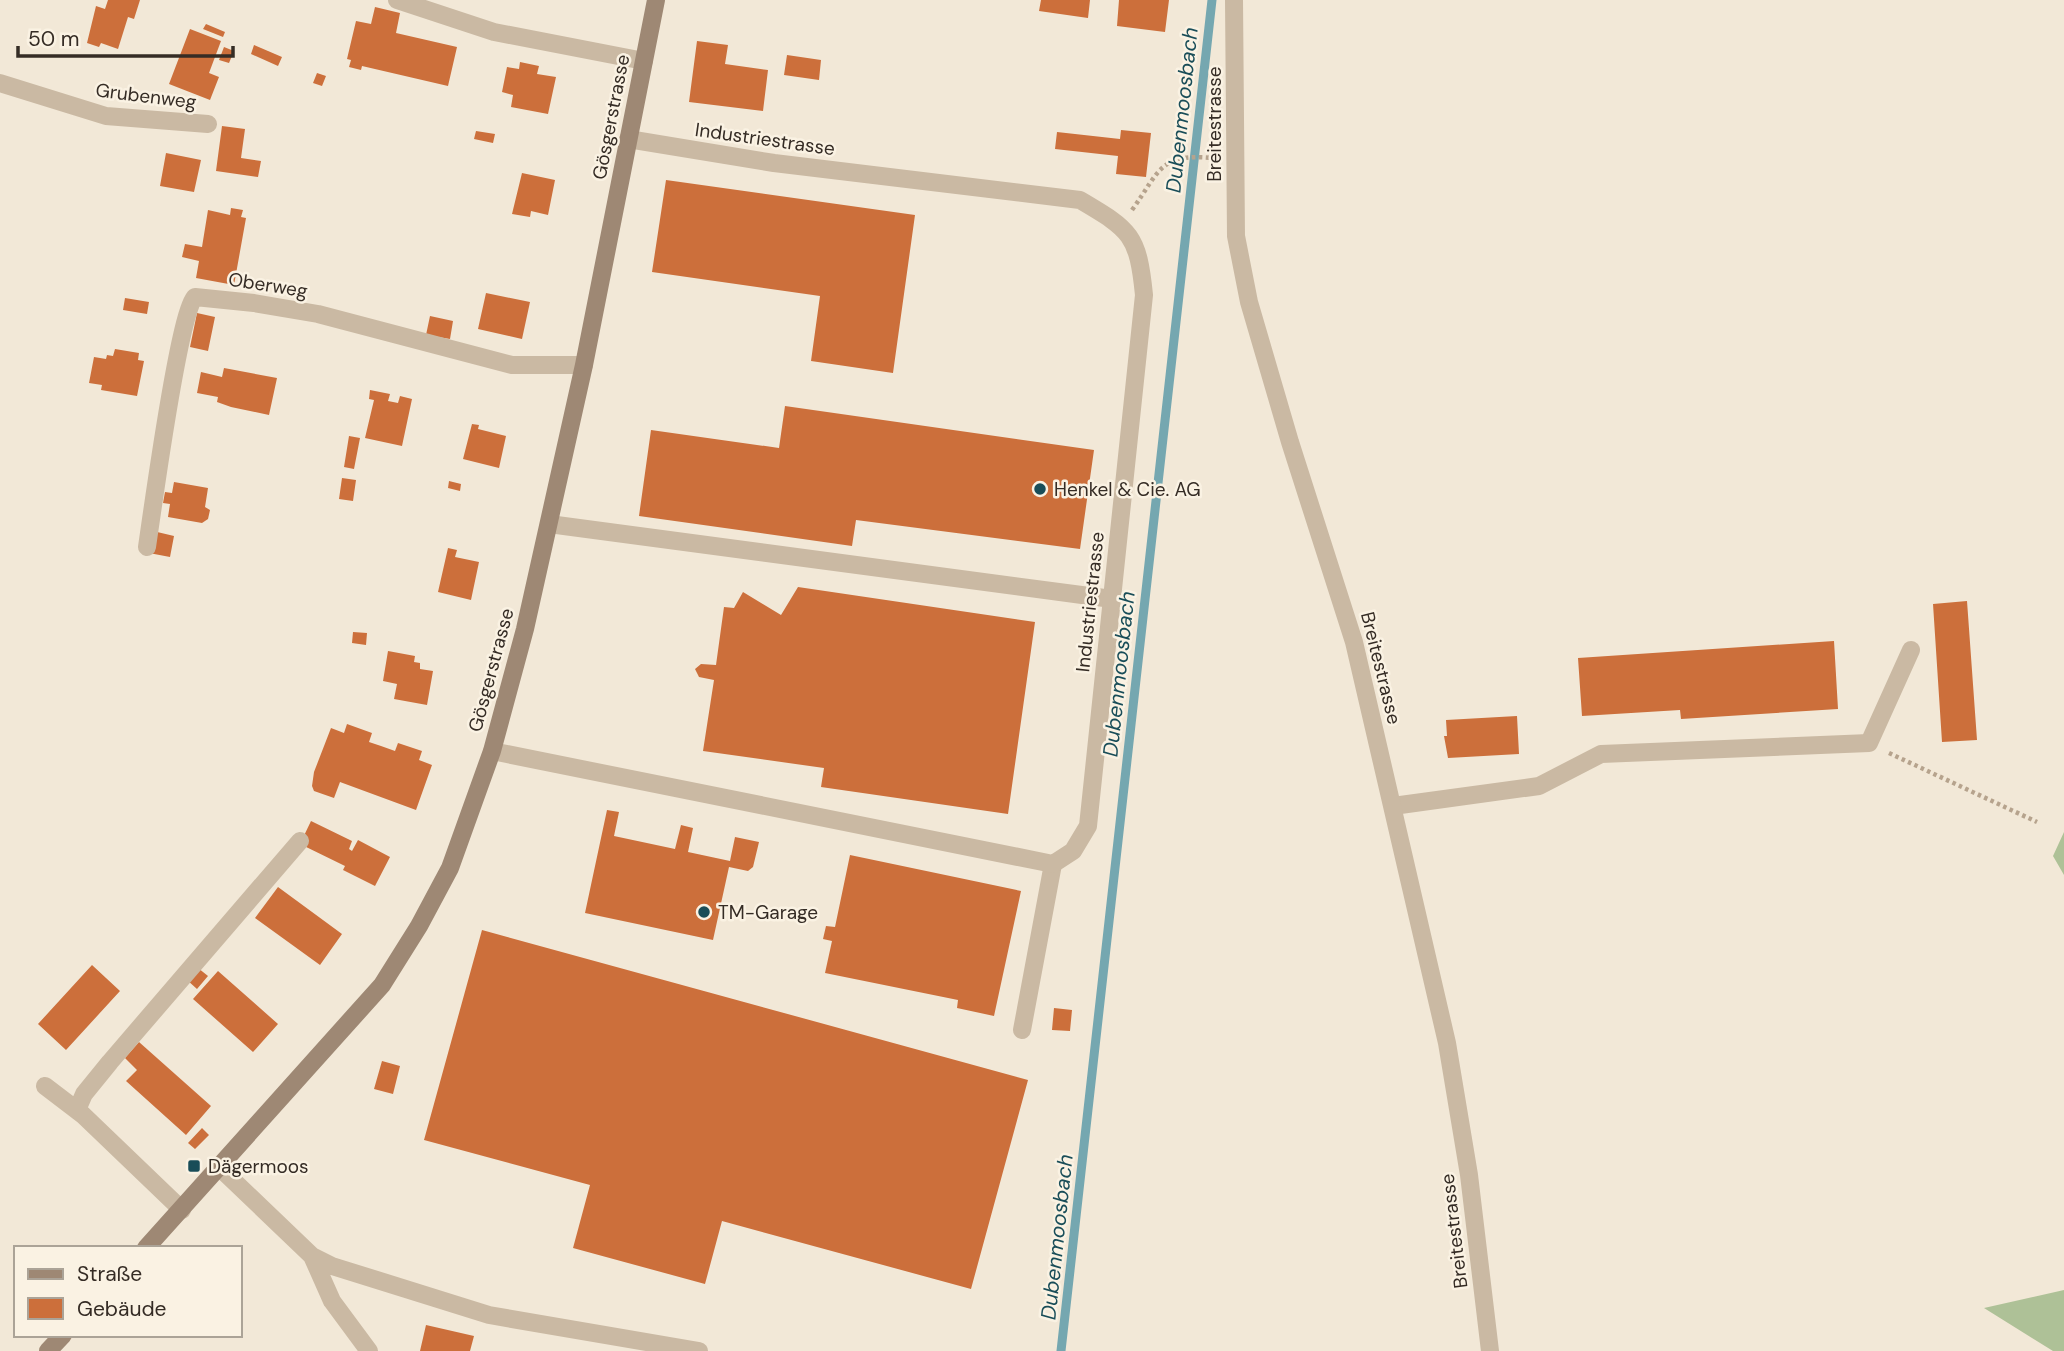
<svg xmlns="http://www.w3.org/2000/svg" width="2064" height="1351" font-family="'DM Sans',sans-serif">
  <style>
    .green { fill: #aec197 }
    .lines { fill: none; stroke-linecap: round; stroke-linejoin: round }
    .stream { stroke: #75a7b0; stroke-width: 9 }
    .building { fill: #cc6f3b }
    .path { stroke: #b6a38d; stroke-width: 4.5; stroke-dasharray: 3.5 3.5; stroke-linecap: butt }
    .lane { stroke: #cab9a3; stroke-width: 18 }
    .street { stroke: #cab9a3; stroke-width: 18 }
    .secondary { stroke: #9e8874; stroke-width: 18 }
    .poi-dot { fill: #194d58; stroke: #faf2e3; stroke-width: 2.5 }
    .labels { text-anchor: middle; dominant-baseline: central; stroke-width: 5; stroke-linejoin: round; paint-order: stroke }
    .street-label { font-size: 19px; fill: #352c25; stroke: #faf2e3 }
    .poi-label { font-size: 19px; fill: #352c25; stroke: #faf2e3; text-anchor: start }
    .water-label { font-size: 21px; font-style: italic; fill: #194d58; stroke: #faf2e3 }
  </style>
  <rect width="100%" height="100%" fill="#f2e8d7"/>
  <path class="green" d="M 2064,832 L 2064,875 L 2053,856 Z
    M 2064,1290 L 2064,1351 L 2053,1351 L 1984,1308 Z"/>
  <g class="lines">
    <path class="stream" d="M 1061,1351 L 1212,0"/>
  </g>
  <path class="building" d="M 108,0 L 140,0 L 134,19 L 128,17 L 118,49 L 101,43 L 99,47 L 87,43 L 96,6 L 105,9 Z
    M 1041,0 L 1090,0 L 1088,18 L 1039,11 Z
    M 1119,0 L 1169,0 L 1165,32 L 1117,26 Z
    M 375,7 L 400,13 L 396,33 L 457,47 L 448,86 L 362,66 L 361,70 L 349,67 L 351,60 L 347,59 L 356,21 L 371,24 Z
    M 206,24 L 225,32 L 223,37 L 203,29 Z
    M 190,29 L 221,41 L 209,73 L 219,77 L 210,100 L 169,84 Z
    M 697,41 L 728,45 L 725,64 L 768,70 L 763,111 L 689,102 Z
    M 254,45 L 282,57 L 278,66 L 251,54 Z
    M 224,47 L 234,51 L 229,63 L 219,60 Z
    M 787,55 L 821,60 L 819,80 L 784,75 Z
    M 520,62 L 539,66 L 537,74 L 556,77 L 548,114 L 511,107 L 513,95 L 502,92 L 507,67 L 519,69 Z
    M 317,73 L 326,76 L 322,86 L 313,83 Z
    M 222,126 L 245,129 L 241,158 L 261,161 L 258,177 L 216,171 Z
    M 1121,130 L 1151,133 L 1146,177 L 1116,174 L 1118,156 L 1055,149 L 1057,132 L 1120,139 Z
    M 476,131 L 495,134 L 493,143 L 474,139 Z
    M 166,153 L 201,160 L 194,192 L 160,186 Z
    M 522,173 L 555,180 L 548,215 L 531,211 L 530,217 L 512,214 Z
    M 666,180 L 915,215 L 893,373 L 811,361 L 820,296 L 652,272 Z
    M 231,208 L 243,210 L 241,217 L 246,218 L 234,285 L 196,278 L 199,261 L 182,257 L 185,244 L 202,247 L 208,210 L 230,215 Z
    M 486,293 L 530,302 L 522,339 L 478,329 Z
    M 125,298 L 149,302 L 147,314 L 123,310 Z
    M 197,313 L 215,317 L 208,351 L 190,347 Z
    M 430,316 L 453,321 L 450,339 L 426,335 Z
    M 115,349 L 139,353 L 138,360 L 144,361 L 137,396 L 101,390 L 102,385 L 89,383 L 94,357 L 106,359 L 107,355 L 113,356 Z
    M 224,368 L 277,378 L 269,415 L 231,407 L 217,402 L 218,397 L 197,393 L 201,372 L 222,377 Z
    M 370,390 L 390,394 L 388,401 L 398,403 L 400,396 L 412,399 L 402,446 L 365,438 L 374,400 L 369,399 Z
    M 785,406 L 1094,450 L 1080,549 L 856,520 L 852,546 L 639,516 L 651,430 L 779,448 Z
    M 472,424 L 479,425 L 478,429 L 506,436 L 499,468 L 463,459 Z
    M 349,436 L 360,438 L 354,469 L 344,467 Z
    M 342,478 L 356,480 L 353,501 L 339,499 Z
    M 449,481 L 461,484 L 460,491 L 448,488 Z
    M 174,482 L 208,488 L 205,507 L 210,510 L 208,519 L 202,523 L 168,517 L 170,504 L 163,503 L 165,492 L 172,493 Z
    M 153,531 L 174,536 L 170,557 L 149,553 Z
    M 448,548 L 457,550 L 455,557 L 479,562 L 471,600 L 438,592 Z
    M 798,587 L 1035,622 L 1008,814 L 821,787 L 824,768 L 703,751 L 714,680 L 699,677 L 695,669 L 701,664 L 716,665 L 724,607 L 734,608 L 743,592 L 781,615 Z
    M 1967,601 L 1977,740 L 1942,742 L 1933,604 Z
    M 353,632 L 367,633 L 366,645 L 352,643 Z
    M 1834,641 L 1838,709 L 1681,719 L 1680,710 L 1582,716 L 1578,658 Z
    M 388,651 L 415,656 L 414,662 L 420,663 L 420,669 L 433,671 L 427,705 L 394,699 L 397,684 L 383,681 Z
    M 1517,716 L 1519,754 L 1448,758 L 1444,736 L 1447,736 L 1446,720 Z
    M 347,724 L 372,733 L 369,742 L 381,746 L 395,751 L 398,743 L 422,751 L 419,760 L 432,765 L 416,810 L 340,782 L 334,798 L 314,791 L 312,786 L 314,772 L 331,728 L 344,733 Z
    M 607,810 L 619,812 L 614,836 L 675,849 L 681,825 L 693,828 L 688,852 L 730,861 L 735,837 L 759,842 L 753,867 L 748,871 L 729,867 L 713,940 L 585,913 Z
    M 311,821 L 352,841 L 349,849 L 352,851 L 358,840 L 390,857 L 375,886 L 343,870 L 345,866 L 300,844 Z
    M 850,855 L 1021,891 L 994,1016 L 957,1008 L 958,1000 L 825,973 L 832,941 L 823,939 L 826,926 L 835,927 Z
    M 278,887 L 342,934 L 320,965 L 255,918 Z
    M 482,930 L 1028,1080 L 971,1289 L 722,1221 L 705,1284 L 573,1248 L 590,1185 L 424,1140 Z
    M 92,965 L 120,991 L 66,1050 L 38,1024 Z
    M 198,968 L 208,976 L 197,989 L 187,980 Z
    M 218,971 L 278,1024 L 253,1052 L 193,999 Z
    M 1054,1008 L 1072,1010 L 1070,1031 L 1052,1030 Z
    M 139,1042 L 211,1106 L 186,1135 L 126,1081 L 137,1070 L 125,1058 Z
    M 382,1061 L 400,1066 L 393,1094 L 374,1089 Z
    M 202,1128 L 209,1135 L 195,1149 L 188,1143 Z
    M 426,1325 L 474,1336 L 470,1351 L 420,1351 Z"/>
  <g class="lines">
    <path class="path" d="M 1132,210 C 1160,171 1159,153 1213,158
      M 1889,753 L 2037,822"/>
    <path class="lane" d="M 397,0 L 494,32 L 644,61
      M 0,83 L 106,116 L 208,124
      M 549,524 L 1112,599
      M 147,547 C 152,513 180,308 195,297 L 254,303 L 318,314 L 512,365 L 584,365
      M 1393,806 L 1539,786 L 1601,754 L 1869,743 L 1911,650
      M 1022,1030 L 1053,864
      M 45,1086 L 83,1115 L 182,1210
      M 77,1110 L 84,1094 L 110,1062 L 300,841"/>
    <path class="street" d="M 1234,0 L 1236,236 L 1249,302 L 1290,442 L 1354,642 L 1447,1043 L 1469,1175 L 1490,1351
      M 492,751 L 1053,864 L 1073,851 L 1088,826 L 1144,295 C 1138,235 1131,230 1080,200 L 774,163 L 628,139
      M 219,1167 L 312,1256 L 332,1301 L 369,1351
      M 312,1256 L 332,1266 L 489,1315 L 699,1351"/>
    <path class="secondary" d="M 146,1248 L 382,985 L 419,926 L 450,868 L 492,751 L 525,629 L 584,365 L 656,0
      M 48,1351 L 63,1335"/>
  </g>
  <g class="poi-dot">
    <circle cx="1040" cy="489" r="7"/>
    <circle cx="704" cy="912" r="7"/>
    <rect x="187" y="1159" width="14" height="14" rx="3.5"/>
  </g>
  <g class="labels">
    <g class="street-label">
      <text transform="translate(146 96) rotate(7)">Grubenweg</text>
      <text transform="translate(611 117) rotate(-79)">Gösgerstrasse</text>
      <text transform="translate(1214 124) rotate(-90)">Breitestrasse</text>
      <text transform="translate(765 139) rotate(8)">Industriestrasse</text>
      <text transform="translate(268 285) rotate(9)">Oberweg</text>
      <text transform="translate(1090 602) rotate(-84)">Industriestrasse</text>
      <text transform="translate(1381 668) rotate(76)">Breitestrasse</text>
      <text transform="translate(491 670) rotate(-75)">Gösgerstrasse</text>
      <text transform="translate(1454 1231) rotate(-97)">Breitestrasse</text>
    </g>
    <g class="poi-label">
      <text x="1054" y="489">Henkel &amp; Cie. AG</text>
      <text x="718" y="912">TM-Garage</text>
      <text x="208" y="1166">Dägermoos</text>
    </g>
    <g class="water-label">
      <text transform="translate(1182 110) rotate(-84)">Dubenmoosbach</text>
      <text transform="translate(1119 674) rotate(-84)">Dubenmoosbach</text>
      <text transform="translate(1057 1237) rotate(-84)">Dubenmoosbach</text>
    </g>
  </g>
  <rect x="14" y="1246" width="228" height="91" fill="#faf2e3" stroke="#aba397" stroke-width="2"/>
  <rect x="28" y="1269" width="35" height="10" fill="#9e8874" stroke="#aba397" stroke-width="2"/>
  <text x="77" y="1281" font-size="21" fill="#352c25">Straße</text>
  <rect x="28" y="1298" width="35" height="21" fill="#cc6f3b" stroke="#aba397" stroke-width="2"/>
  <text x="77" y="1316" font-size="21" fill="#352c25">Gebäude</text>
  <path d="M18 46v10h215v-10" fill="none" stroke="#352c25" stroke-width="3.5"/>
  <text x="28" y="46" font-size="21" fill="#352c25" stroke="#faf2e3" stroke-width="5" paint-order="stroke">50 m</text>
</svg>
